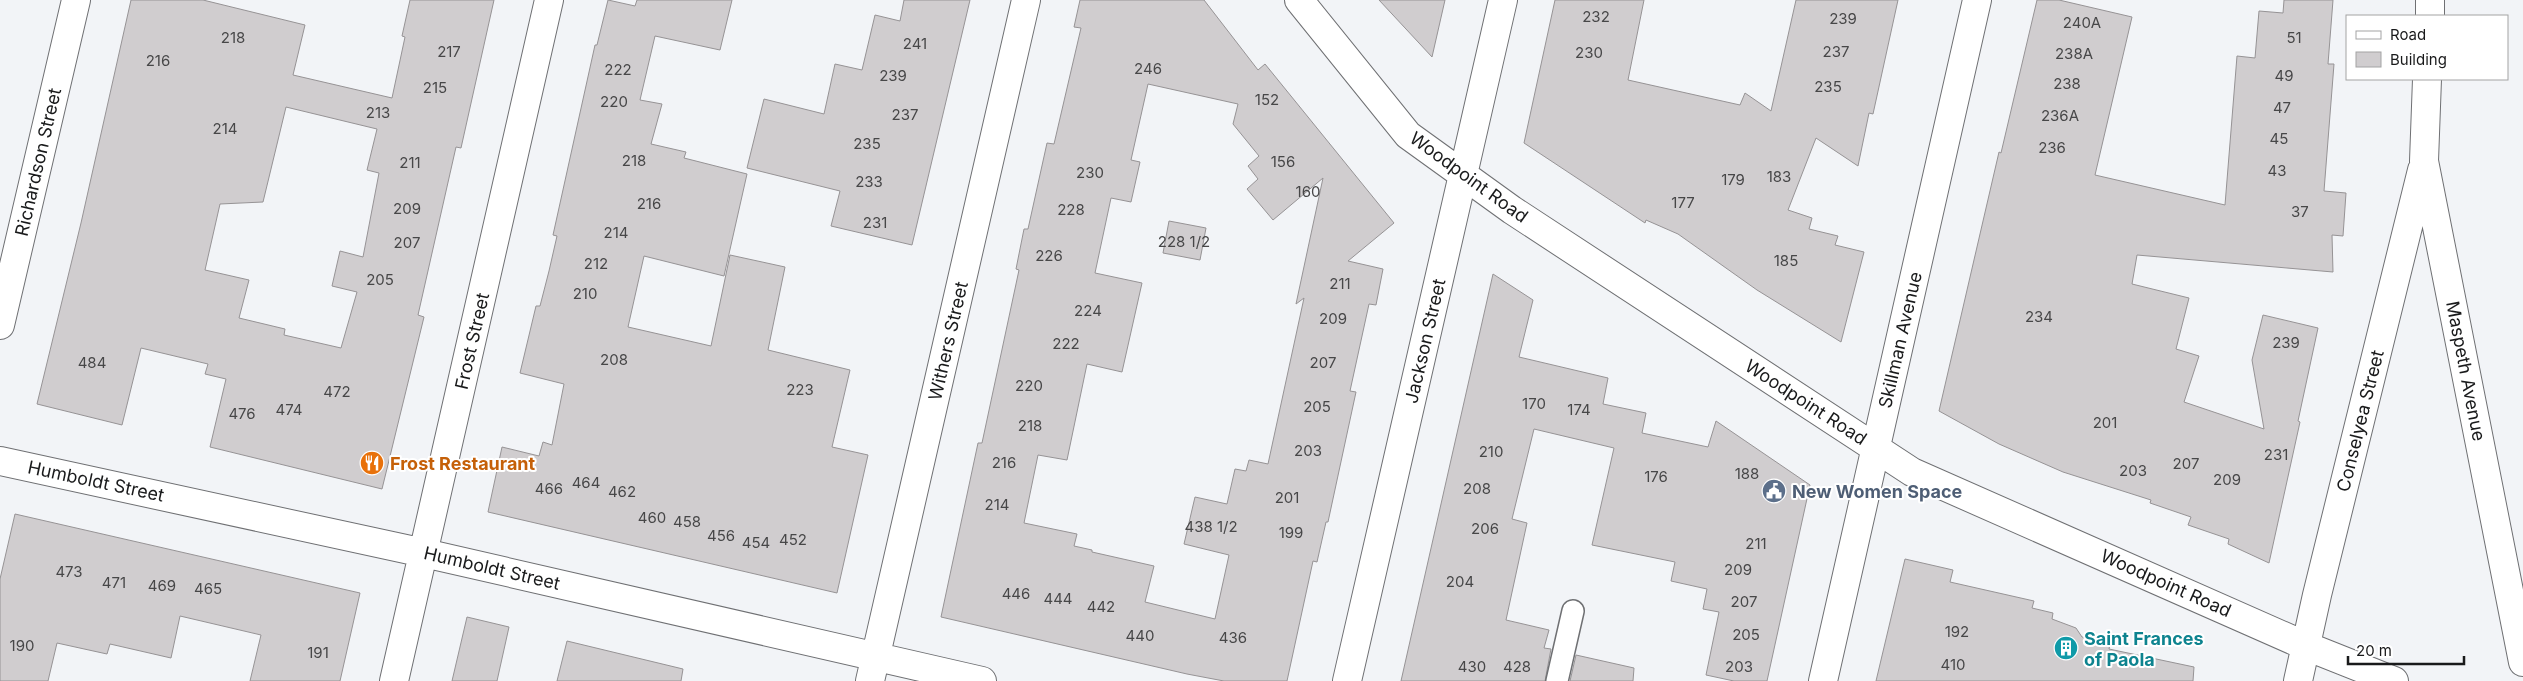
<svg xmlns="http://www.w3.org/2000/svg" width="2523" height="681" font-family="Inter,sans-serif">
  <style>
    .building { fill: #d0cdcf; stroke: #969395; fill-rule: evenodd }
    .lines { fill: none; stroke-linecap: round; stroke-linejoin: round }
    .service-casing { stroke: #6f7073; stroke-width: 24 }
    .minor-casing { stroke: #6f7073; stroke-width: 30 }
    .service { stroke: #fff; stroke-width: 21 }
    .minor { stroke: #fff; stroke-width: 28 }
    .labels { text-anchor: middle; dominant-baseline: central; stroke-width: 4; stroke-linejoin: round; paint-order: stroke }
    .number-label { font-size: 15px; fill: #474748 }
    .street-label { font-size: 18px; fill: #191a1b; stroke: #fff }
    .food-label { font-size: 18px; font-weight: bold; fill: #c56008; stroke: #fff; text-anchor: start }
    .service-label { font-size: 18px; font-weight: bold; fill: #4e5e75; stroke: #fff; text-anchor: start }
    .culture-label { font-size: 18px; font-weight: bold; fill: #0d838f; stroke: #fff; text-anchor: start }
  </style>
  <rect width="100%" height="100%" fill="#f2f4f7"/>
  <path class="building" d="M 131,0 L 203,0 L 305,25 L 293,75 L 392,98 L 405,37 L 402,36 L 410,0 L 494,0 L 461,148 L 456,147 L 418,315 L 424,317 L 382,489 L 210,447 L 226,379 L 205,374 L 208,364 L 141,348 L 122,425 L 37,404 L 81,223 ZM 286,107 L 377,129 L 367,170 L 379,173 L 363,257 L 340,251 L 332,286 L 357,292 L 341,348 L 284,335 L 285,329 L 239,318 L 249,280 L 205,270 L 220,204 L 263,202 Z
    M 608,0 L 635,6 L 637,0 L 732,0 L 720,50 L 655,36 L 640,100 L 662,104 L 651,144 L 686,152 L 684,158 L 747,174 L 724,276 L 644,256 L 628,327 L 711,346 L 730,255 L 785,267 L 768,350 L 850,370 L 832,447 L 868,455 L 837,593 L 488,512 L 502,447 L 539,456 L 543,442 L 552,445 L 564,384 L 520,373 L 536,306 L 540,306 L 549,271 L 557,236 L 553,235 L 595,45 L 597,45 Z
    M 904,0 L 970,0 L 912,245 L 831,226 L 840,191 L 747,168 L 764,99 L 824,114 L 835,64 L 862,70 L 875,15 L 900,21 Z
    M 1080,0 L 1204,0 L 1258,70 L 1265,64 L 1394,223 L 1348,261 L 1383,269 L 1376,305 L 1369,304 L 1350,391 L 1356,392 L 1328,522 L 1326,522 L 1317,562 L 1313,561 L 1287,681 L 1224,681 L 1187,674 L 941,617 L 978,443 L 982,443 L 1019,270 L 1016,269 L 1024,229 L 1028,229 L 1047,143 L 1054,144 L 1081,28 L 1074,27 ZM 1148,84 L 1238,104 L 1233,124 L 1259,156 L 1248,166 L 1258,179 L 1247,189 L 1273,220 L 1323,178 L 1296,304 L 1304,298 L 1268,464 L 1249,460 L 1246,471 L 1235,469 L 1227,504 L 1195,497 L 1184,544 L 1229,555 L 1215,619 L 1145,602 L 1154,566 L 1092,552 L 1092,550 L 1074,546 L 1077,534 L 1024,523 L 1038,455 L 1067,460 L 1087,364 L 1122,372 L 1142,283 L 1095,273 L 1111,198 L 1131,202 L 1140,162 L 1131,160 Z
    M 1379,0 L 1445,0 L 1432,57 Z
    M 1555,0 L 1644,0 L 1628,80 L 1740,105 L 1745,93 L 1771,111 L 1796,0 L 1898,0 L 1873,114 L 1869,113 L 1858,166 L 1816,138 L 1788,210 L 1812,218 L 1809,229 L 1838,236 L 1835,245 L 1864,252 L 1841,342 L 1757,290 L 1678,234 L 1646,220 L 1645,223 L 1524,143 Z
    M 2037,0 L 2059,0 L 2132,17 L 2095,175 L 2225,205 L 2237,56 L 2255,58 L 2259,11 L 2283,13 L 2284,0 L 2333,0 L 2328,64 L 2334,64 L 2324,191 L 2346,193 L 2343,236 L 2332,235 L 2333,272 L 2137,255 L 2132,284 L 2189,298 L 2176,349 L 2199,356 L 2184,402 L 2264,429 L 2252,360 L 2263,315 L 2318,328 L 2298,421 L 2300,422 L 2269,563 L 2228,544 L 2229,539 L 2188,525 L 2191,517 L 2150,503 L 2151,500 L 2063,472 L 1999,444 L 1939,411 L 1999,152 L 2001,153 Z
    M 1169,221 L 1206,228 L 1200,260 L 1163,253 Z
    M 1493,274 L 1533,300 L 1519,357 L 1608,378 L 1603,404 L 1646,413 L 1642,433 L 1708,447 L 1716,421 L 1810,485 L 1767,681 L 1734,681 L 1706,675 L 1719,612 L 1703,609 L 1707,589 L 1671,581 L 1675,562 L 1592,545 L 1614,448 L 1534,429 L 1512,519 L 1527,523 L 1506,620 L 1549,630 L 1544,648 L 1551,649 L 1545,681 L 1401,681 Z
    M 15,514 L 360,593 L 340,681 L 250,681 L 261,635 L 180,616 L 171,658 L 110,644 L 107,654 L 57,643 L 48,681 L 0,681 L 0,579 Z
    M 1905,559 L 1953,570 L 1950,582 L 2034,601 L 2032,608 L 2053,613 L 2052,619 L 2076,628 L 2082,637 L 2110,644 L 2109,649 L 2194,667 L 2193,681 L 1876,681 Z
    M 467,617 L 509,627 L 497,681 L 452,681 Z
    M 567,641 L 683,669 L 681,681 L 557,681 Z
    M 1576,655 L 1634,668 L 1633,681 L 1570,681 Z"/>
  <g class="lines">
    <g class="service-casing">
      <path id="service" d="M 1557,681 L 1573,611"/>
    </g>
    <g class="minor-casing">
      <path id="minor" d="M 1299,0 L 1408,135 L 1512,210 L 1912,472 L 2306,646 L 2394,681
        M 2430,16 L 2430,0
        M 2427,79 L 2424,161 L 2523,662
        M 0,325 L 76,0
        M 0,461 L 424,553 L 982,681
        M 394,681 L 549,0
        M 870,681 L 1026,0
        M 1347,681 L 1503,0
        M 1823,681 L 1977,0
        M 2298,681 L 2317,595 L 2422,170"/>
    </g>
    <use href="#service" class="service"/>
    <use href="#minor" class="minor"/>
  </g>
  <defs>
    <g id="restaurant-disc" transform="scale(1.25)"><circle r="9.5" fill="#e8710a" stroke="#fff"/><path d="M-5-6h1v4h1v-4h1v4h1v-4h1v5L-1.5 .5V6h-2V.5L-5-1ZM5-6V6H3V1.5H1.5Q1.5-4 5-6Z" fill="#fff"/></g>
    <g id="civic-disc" transform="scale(1.25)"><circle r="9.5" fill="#5c6f8a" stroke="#fff"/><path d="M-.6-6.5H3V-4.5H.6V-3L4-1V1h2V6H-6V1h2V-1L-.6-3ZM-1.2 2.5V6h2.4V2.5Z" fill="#fff"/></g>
    <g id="building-disc" transform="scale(1.25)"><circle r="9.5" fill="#0f9aa8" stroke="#fff"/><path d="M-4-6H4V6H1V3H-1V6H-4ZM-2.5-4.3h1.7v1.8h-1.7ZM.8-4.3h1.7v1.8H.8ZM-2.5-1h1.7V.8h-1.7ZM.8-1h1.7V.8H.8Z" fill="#fff"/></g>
  </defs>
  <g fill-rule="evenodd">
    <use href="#restaurant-disc" x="372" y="463"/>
    <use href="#civic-disc" x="1774" y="491"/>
    <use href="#building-disc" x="2066" y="648"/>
  </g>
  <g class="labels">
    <g class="number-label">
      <text x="1596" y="16">232</text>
      <text x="1843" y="18">239</text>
      <text x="2082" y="22">240A</text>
      <text x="233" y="37">218</text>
      <text x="2294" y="37">51</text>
      <text x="915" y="43">241</text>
      <text x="449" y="51">217</text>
      <text x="1836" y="51">237</text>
      <text x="1589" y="52">230</text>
      <text x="2074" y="53">238A</text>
      <text x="158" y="60">216</text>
      <text x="1148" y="68">246</text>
      <text x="618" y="69">222</text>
      <text x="893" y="75">239</text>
      <text x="2284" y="75">49</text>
      <text x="2067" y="83">238</text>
      <text x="1828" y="86">235</text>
      <text x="435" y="87">215</text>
      <text x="1267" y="99">152</text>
      <text x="614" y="101">220</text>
      <text x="2282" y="107">47</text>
      <text x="378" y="112">213</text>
      <text x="905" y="114">237</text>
      <text x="2060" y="115">236A</text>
      <text x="225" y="128">214</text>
      <text x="2279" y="138">45</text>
      <text x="867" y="143">235</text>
      <text x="2052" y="147">236</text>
      <text x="634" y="160">218</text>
      <text x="1283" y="161">156</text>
      <text x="410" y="162">211</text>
      <text x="2277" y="170">43</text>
      <text x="1090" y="172">230</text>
      <text x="1779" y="176">183</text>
      <text x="1733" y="179">179</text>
      <text x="869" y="181">233</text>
      <text x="1308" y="191">160</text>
      <text x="1683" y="202">177</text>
      <text x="649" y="203">216</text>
      <text x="407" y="208">209</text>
      <text x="1071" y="209">228</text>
      <text x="2300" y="211">37</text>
      <text x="875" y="222">231</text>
      <text x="616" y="232">214</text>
      <text x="1184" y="241">228 1/2</text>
      <text x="407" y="242">207</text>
      <text x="1049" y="255">226</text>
      <text x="1786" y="260">185</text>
      <text x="596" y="263">212</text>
      <text x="380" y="279">205</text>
      <text x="1340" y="283">211</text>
      <text x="585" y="293">210</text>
      <text x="1088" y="310">224</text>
      <text x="2039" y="316">234</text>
      <text x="1333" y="318">209</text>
      <text x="2286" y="342">239</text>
      <text x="1066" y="343">222</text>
      <text x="614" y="359">208</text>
      <text x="92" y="362">484</text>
      <text x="1323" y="362">207</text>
      <text x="1029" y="385">220</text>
      <text x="800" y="389">223</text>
      <text x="337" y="391">472</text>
      <text x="1534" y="403">170</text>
      <text x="1317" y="406">205</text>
      <text x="289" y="409">474</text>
      <text x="1579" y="409">174</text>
      <text x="242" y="413">476</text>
      <text x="2105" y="422">201</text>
      <text x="1030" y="425">218</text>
      <text x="1308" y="450">203</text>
      <text x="1491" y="451">210</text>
      <text x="2276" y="454">231</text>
      <text x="1004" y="462">216</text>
      <text x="2186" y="463">207</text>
      <text x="2133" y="470">203</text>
      <text x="1747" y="473">188</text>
      <text x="1656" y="476">176</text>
      <text x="2227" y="479">209</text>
      <text x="586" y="482">464</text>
      <text x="549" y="488">466</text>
      <text x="1477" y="488">208</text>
      <text x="622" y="491">462</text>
      <text x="1287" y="497">201</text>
      <text x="997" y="504">214</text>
      <text x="652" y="517">460</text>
      <text x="687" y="521">458</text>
      <text x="1211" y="526">438 1/2</text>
      <text x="1485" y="528">206</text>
      <text x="1291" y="532">199</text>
      <text x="721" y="535">456</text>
      <text x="793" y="539">452</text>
      <text x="756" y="542">454</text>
      <text x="1756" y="543">211</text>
      <text x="1738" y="569">209</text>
      <text x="69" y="571">473</text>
      <text x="1460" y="581">204</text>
      <text x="114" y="582">471</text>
      <text x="162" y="585">469</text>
      <text x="208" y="588">465</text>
      <text x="1016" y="593">446</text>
      <text x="1058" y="598">444</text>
      <text x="1744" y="601">207</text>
      <text x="1101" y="606">442</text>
      <text x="1957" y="631">192</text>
      <text x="1746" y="634">205</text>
      <text x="1140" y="635">440</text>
      <text x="1233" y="637">436</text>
      <text x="22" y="645">190</text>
      <text x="318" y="652">191</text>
      <text x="1953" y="664">410</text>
      <text x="1472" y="666">430</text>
      <text x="1517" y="666">428</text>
      <text x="1739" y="666">203</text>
    </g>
    <g class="street-label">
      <text transform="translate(38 162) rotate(-77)">Richardson Street</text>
      <text transform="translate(1469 177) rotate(36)">Woodpoint Road</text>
      <text transform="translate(1900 340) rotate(-77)">Skillman Avenue</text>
      <text transform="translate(472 341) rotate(-77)">Frost Street</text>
      <text transform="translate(948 341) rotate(-77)">Withers Street</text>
      <text transform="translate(1425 341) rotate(-77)">Jackson Street</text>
      <text transform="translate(2466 371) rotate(79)">Maspeth Avenue</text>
      <text transform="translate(1806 402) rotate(33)">Woodpoint Road</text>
      <text transform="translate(2360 421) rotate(-76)">Conselyea Street</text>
      <text transform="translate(96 481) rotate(12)">Humboldt Street</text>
      <text transform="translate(492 568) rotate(13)">Humboldt Street</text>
      <text transform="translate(2166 583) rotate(24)">Woodpoint Road</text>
    </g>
    <g class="food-label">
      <text x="390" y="463">Frost Restaurant</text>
    </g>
    <g class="service-label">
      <text x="1792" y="491">New Women Space</text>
    </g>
    <g class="culture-label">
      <text x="2084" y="638">Saint Frances<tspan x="2084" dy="21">of Paola</tspan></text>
    </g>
  </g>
  <rect x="2346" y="15" width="162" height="65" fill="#ffffff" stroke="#a3a3a4"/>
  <rect x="2356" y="31" width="25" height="8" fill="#ffffff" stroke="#a3a3a4"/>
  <text x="2390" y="40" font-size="15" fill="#191a1b">Road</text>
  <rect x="2356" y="52" width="25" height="15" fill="#d0cdcf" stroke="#a3a3a4"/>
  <text x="2390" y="65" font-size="15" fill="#191a1b">Building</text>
  <path d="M2348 656v8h116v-8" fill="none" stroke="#191a1b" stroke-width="2.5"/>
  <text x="2356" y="656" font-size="15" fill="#191a1b" stroke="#ffffff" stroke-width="4" paint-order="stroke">20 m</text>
</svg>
